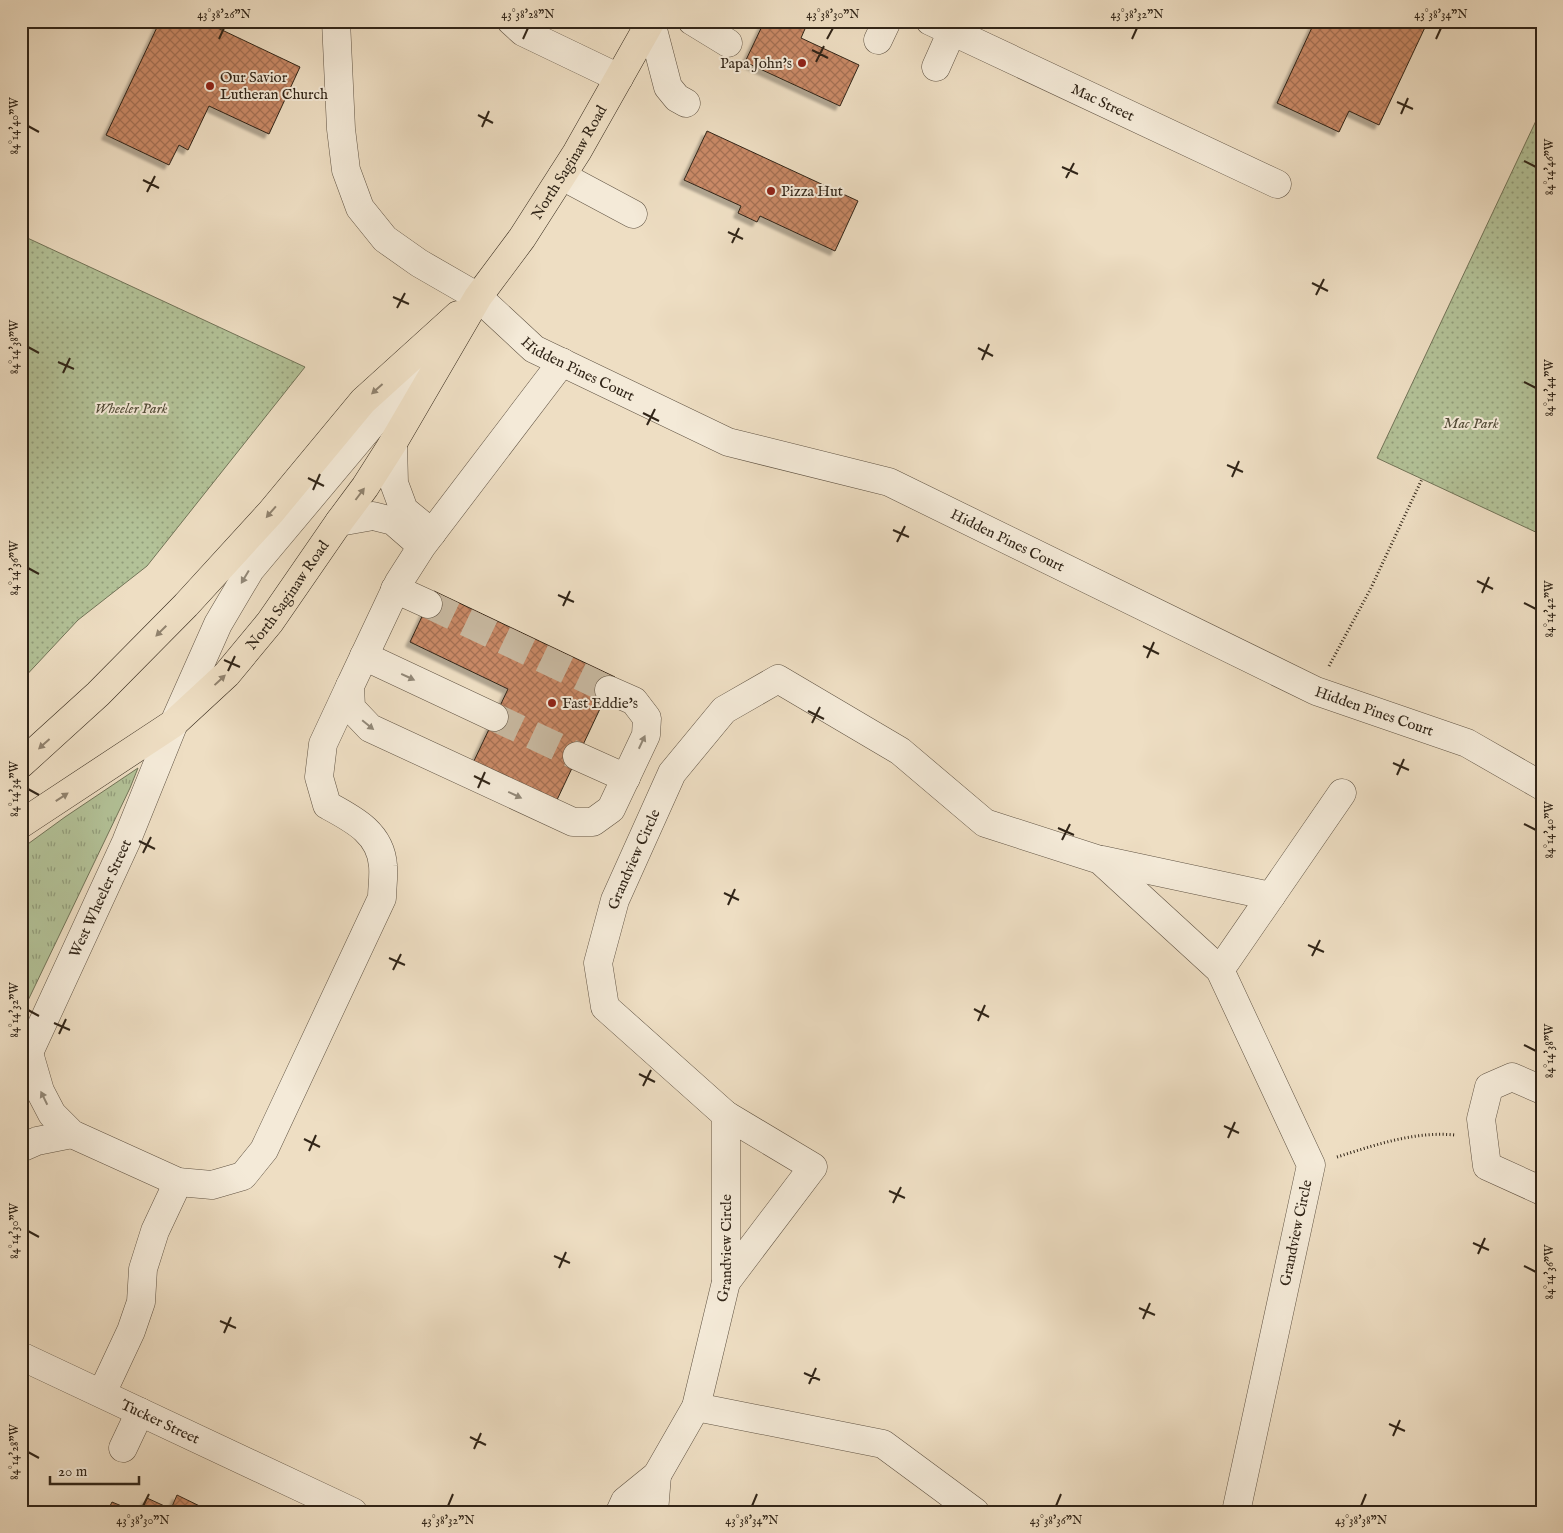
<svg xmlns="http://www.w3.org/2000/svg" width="1563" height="1533" font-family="'IM FELL English',serif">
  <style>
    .grass { fill: url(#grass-tufts); stroke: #727458 }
    .park { fill: url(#park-dots); stroke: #727458 }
    .building { fill: url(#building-cross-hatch); stroke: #312518; filter: url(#shadow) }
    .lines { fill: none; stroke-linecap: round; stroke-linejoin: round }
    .minor-tunnel { stroke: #c8b9a1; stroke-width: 28; stroke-dasharray: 28 14; stroke-linecap: butt }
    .minor-casing { stroke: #605343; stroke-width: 29 }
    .major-casing { stroke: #312518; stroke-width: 29 }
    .path { stroke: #312518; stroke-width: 3; stroke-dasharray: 1 2.5; stroke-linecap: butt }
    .minor { stroke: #f4ead8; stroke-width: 28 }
    .major { stroke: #eedec3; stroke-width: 28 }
    .oneway { fill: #90826e }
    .oneway2 { fill: #928878 }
    .ticks { fill: none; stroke: #312518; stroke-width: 2 }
    .poi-dot { fill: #8f2418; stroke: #f4ead8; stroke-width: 2 }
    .labels { text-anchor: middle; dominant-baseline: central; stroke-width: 4; stroke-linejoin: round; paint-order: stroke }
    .poi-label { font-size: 15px; fill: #312518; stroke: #f4ead8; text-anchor: start }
    .street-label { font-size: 15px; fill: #312518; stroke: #f4ead8 }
    .park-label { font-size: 15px; font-style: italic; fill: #524c38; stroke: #f4ead8 }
    .neatline { fill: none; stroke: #312518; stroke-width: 2 }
    .ticks-label { font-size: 12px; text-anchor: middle; fill: #312518 }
  </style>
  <defs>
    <pattern id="grass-tufts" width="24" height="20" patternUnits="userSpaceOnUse" patternTransform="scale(1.25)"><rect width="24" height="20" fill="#b3c298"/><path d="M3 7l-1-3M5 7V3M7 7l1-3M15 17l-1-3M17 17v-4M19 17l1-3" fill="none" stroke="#929d7b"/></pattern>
    <pattern id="park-dots" width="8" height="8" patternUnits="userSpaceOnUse" patternTransform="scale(1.25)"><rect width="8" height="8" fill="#b3c298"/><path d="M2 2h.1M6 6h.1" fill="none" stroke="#929d7b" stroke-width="1.8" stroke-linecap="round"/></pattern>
    <pattern id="building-cross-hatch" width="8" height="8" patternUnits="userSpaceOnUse" patternTransform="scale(1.25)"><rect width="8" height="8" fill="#c98966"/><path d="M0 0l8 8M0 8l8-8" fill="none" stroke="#a47053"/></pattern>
    <filter id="shadow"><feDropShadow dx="-4.5" dy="4.5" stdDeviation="1" flood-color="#0004"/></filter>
  </defs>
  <rect width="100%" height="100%" fill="#eedec3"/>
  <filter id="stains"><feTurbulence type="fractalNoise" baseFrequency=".004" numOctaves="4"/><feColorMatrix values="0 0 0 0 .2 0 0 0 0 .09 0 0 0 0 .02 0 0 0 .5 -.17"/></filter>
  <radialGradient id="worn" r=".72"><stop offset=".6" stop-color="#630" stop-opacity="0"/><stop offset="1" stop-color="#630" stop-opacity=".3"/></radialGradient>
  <path class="grass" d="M 138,768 L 130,788 L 21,1015 L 21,849 L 65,817 Z"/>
  <path class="park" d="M 1542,108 L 1542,535 L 1377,458 Z
    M 21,235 L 305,367 L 147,566 L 78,620 L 21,681 Z"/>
  <path class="building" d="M 160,21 L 203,21 L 300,67 L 269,134 L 209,106 L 188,150 L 179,145 L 169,165 L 106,135 Z
    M 766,21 L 807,21 L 808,22 L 801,38 L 859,65 L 840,106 L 745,62 L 764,22 Z
    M 1315,21 L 1428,21 L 1379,125 L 1349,111 L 1339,132 L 1277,103 Z
    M 707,131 L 858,201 L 835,251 L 760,216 L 757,222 L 738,213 L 741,206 L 684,180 Z
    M 434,591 L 615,677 L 556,802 L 473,763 L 508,689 L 410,642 Z
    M 177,1495 L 212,1512 L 141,1512 L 147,1498 L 171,1509 Z
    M 112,1502 L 124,1507 L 134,1512 L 107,1512 Z"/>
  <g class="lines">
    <path class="minor-tunnel" d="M 428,604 L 609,690
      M 494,717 L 577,756"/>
    <g class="minor-casing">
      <g id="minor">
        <path id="s1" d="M 336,21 L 341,129 L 346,170 L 360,208 L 385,239 L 419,263 L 478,297 L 534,349 L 728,442 L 889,482 L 1316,691 L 1467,743 L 1542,786"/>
        <path d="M 511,21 L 523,32 L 619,78"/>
        <path d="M 692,21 L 728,43"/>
        <path id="s2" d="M 930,21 L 1277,184"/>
        <path d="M 651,22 L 668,87 L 677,98 L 686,103"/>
        <path d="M 878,40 L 887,21"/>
        <path d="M 936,67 L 952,31"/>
        <path d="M 562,176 L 633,214"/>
        <path d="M 562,362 L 422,546 L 399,582 L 350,686 L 351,708 L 370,728 L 573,822 L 593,822 L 611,809 L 646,735 L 647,718 L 634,701 L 609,690"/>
        <path d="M 393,443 L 394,483 L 404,510 L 432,533"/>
        <path d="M 339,522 L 373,516 L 393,521 L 416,541"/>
        <path d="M 395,589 L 428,604"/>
        <path d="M 364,656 L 494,717"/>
        <path d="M 577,756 L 626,778"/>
        <path d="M 1102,860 L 1271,896"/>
        <path d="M 1220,970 L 1342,793"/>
        <path d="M 29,1053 L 40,1091 L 52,1114 L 72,1134 L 178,1182 L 212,1185 L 243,1176 L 264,1150 L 382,898 C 382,888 384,877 383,866 C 381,833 353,819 327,805 L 319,777 L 323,744 L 350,686"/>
        <path id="s3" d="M 21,1070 L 126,842 L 174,723 L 218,624 L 250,570 L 441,342"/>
        <path d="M 1542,1090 L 1512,1077 L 1489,1087 L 1481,1119 L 1487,1166 L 1542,1191"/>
        <path d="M 726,1115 L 813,1167 L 726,1282"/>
        <path d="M 21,1148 L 37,1141 L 72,1134"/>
        <path id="s4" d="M 21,1356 L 353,1512"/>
        <path d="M 102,1393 L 131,1331 L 141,1302 L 143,1269 L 155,1231 L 178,1182"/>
        <path d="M 696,1407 L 883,1444 L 975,1512"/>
        <path d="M 123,1448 L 140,1412"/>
        <path id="s5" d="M 620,1512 L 625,1501 L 657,1475 L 696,1407 L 726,1282 L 726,1115 L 605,1007 L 598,963 L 615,900 L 672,773 L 724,710 L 778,679 L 900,751 L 985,823 L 1100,860 L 1220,970 L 1311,1165 L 1236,1512"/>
        <path d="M 654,1512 L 657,1475"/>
      </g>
    </g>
    <g class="major-casing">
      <g id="major">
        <path d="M 21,764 L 98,694 L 186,605 L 271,512 L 363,401 L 458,315"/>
        <path id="s6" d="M 21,824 L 174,723 L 227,674 L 270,622 L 339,522 L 365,487 L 393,443 L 478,297 L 522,238 L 577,152 L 651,21"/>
      </g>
    </g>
    <path class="path" d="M 1329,666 L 1370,590 L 1422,479
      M 1337,1157 C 1375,1145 1415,1131 1455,1135"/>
    <use href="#minor" class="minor"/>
    <use href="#major" class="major"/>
  </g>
  <defs><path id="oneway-solid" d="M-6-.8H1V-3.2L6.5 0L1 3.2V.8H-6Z" transform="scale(1.25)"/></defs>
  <g class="oneway">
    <use href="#oneway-solid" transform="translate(377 389) rotate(138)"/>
    <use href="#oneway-solid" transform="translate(360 494) rotate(-53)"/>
    <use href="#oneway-solid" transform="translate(271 512) rotate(131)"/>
    <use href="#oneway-solid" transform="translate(161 631) rotate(135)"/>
    <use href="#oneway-solid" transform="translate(220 680) rotate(-43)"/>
    <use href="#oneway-solid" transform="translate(44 744) rotate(138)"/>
    <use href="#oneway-solid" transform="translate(62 797) rotate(-33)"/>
  </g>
  <g class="oneway2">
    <use href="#oneway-solid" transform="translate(245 577) rotate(121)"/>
    <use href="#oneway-solid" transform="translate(408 677) rotate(25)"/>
    <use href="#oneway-solid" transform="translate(368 725) rotate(39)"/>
    <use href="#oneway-solid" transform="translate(642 742) rotate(-65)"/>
    <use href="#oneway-solid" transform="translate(515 795) rotate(25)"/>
    <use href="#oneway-solid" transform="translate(44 1098) rotate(-116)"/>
  </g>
  <path class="ticks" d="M 219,39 L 224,28M 523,39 L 528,28M 827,39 L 833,28M 1132,39 L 1137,28M 1436,39 L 1441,28M 812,50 L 828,58M 816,62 L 824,46M 1397,102 L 1413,109M 1401,114 L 1408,98M 478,115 L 493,123M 28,126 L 39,132M 482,127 L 489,111M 1524,161 L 1536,167M 1062,167 L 1078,174M 1066,178 L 1074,163M 143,180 L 159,188M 147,192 L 155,176M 728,232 L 743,239M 732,243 L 739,228M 1312,283 L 1328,291M 1316,295 L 1324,279M 393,297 L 409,304M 397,308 L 405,293M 28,347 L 39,353M 978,348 L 993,356M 982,360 L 989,344M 58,362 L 74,369M 63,373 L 70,358M 1524,382 L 1536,388M 643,413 L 659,421M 647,425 L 655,409M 1227,465 L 1243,472M 1232,477 L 1239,461M 308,478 L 324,486M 313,490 L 320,474M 893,530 L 909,537M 897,542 L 905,526M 28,568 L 39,574M 1477,581 L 1493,589M 1482,593 L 1489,577M 558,595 L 574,602M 1524,603 L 1536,609M 563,606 L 570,591M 1143,646 L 1159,654M 1147,658 L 1154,642M 224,660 L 240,667M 228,671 L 235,656M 808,711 L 824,719M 812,723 L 820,707M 1393,763 L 1409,770M 1397,775 L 1404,759M 474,776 L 490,784M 478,788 L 485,772M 28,789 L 39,795M 1524,824 L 1536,830M 1058,828 L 1074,835M 1062,840 L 1070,824M 139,841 L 155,849M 143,853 L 151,837M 724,893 L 739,900M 728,905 L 735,889M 1308,945 L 1324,952M 1312,956 L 1320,940M 389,958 L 405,965M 393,970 L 401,954M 974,1009 L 989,1017M 28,1010 L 39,1016M 978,1021 L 985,1005M 54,1023 L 70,1030M 59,1034 L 66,1019M 1524,1045 L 1536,1051M 639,1074 L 655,1082M 643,1086 L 651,1070M 1224,1126 L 1239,1133M 1228,1138 L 1235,1122M 304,1139 L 320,1147M 309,1151 L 316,1135M 889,1191 L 905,1198M 893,1203 L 901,1187M 28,1231 L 39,1237M 1473,1243 L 1489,1250M 1478,1254 L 1485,1238M 554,1256 L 570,1263M 1524,1266 L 1536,1272M 559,1268 L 566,1252M 1139,1308 L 1155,1315M 1143,1319 L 1150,1303M 220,1321 L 236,1328M 224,1333 L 231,1317M 804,1373 L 820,1380M 809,1384 L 816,1368M 1389,1424 L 1405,1431M 1393,1436 L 1400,1420M 470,1437 L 486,1445M 474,1449 L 481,1433M 28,1452 L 39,1458M 143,1506 L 149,1494M 448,1506 L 453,1494M 752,1506 L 757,1494M 1056,1506 L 1061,1494M 1361,1506 L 1366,1494"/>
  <g class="poi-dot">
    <circle cx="802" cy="63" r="5"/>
    <circle cx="210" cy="86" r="5"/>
    <circle cx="771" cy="191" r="5"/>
    <circle cx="552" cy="703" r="5"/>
  </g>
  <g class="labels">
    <g class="poi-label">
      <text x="792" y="63" text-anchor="end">Papa John's</text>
      <text x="220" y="77">Our Savior<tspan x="220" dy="17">Lutheran Church</tspan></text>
      <text x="781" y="191">Pizza Hut</text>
      <text x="562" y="703">Fast Eddie's</text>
    </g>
    <g class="street-label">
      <text stroke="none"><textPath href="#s2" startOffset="191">Mac Street</textPath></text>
      <text stroke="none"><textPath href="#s6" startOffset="872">North Saginaw Road</textPath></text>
      <text stroke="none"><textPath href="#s1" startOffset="464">Hidden Pines Court</textPath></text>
      <text stroke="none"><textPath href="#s1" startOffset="929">Hidden Pines Court</textPath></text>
      <text stroke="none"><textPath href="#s6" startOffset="355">North Saginaw Road</textPath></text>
      <text stroke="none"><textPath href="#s1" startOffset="1334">Hidden Pines Court</textPath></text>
      <text stroke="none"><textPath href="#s5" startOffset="744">Grandview Circle</textPath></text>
      <text stroke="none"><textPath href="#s3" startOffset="189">West Wheeler Street</textPath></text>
      <text transform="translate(1296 1233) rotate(-78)">Grandview Circle</text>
      <text stroke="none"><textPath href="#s5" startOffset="294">Grandview Circle</textPath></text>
      <text stroke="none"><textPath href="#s4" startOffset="154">Tucker Street</textPath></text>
    </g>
    <g class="park-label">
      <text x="131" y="408">Wheeler Park</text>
      <text x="1471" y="423">Mac Park</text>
    </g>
  </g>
  <rect width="1563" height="1533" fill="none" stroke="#eedec3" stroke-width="55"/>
  <path d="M50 1476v8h89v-8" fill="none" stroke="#312518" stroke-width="2.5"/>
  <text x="58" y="1476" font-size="15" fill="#312518" stroke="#f4ead8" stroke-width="4" paint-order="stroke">20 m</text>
  <rect x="28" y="28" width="1508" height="1478" class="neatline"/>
  <g class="ticks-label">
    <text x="224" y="18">43°38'26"N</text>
    <text x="528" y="18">43°38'28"N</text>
    <text x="833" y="18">43°38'30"N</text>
    <text x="1137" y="18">43°38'32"N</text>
    <text x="1441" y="18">43°38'34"N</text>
    <text transform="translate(14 126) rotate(-90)" y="4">84°14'40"W</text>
    <text transform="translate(1549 167) rotate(-90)" y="4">84°14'46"W</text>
    <text transform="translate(14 347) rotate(-90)" y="4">84°14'38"W</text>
    <text transform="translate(1549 388) rotate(-90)" y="4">84°14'44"W</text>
    <text transform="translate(14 568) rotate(-90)" y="4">84°14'36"W</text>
    <text transform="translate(1549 609) rotate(-90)" y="4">84°14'42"W</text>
    <text transform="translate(14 789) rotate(-90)" y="4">84°14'34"W</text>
    <text transform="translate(1549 830) rotate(-90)" y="4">84°14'40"W</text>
    <text transform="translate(14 1010) rotate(-90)" y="4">84°14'32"W</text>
    <text transform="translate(1549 1051) rotate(-90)" y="4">84°14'38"W</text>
    <text transform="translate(14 1231) rotate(-90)" y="4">84°14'30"W</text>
    <text transform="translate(1549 1272) rotate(-90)" y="4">84°14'36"W</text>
    <text transform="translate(14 1452) rotate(-90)" y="4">84°14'28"W</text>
    <text x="143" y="1524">43°38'30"N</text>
    <text x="448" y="1524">43°38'32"N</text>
    <text x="752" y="1524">43°38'34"N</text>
    <text x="1056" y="1524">43°38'36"N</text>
    <text x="1361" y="1524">43°38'38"N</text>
  </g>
  <rect width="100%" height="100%" filter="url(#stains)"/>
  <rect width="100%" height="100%" fill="url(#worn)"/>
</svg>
